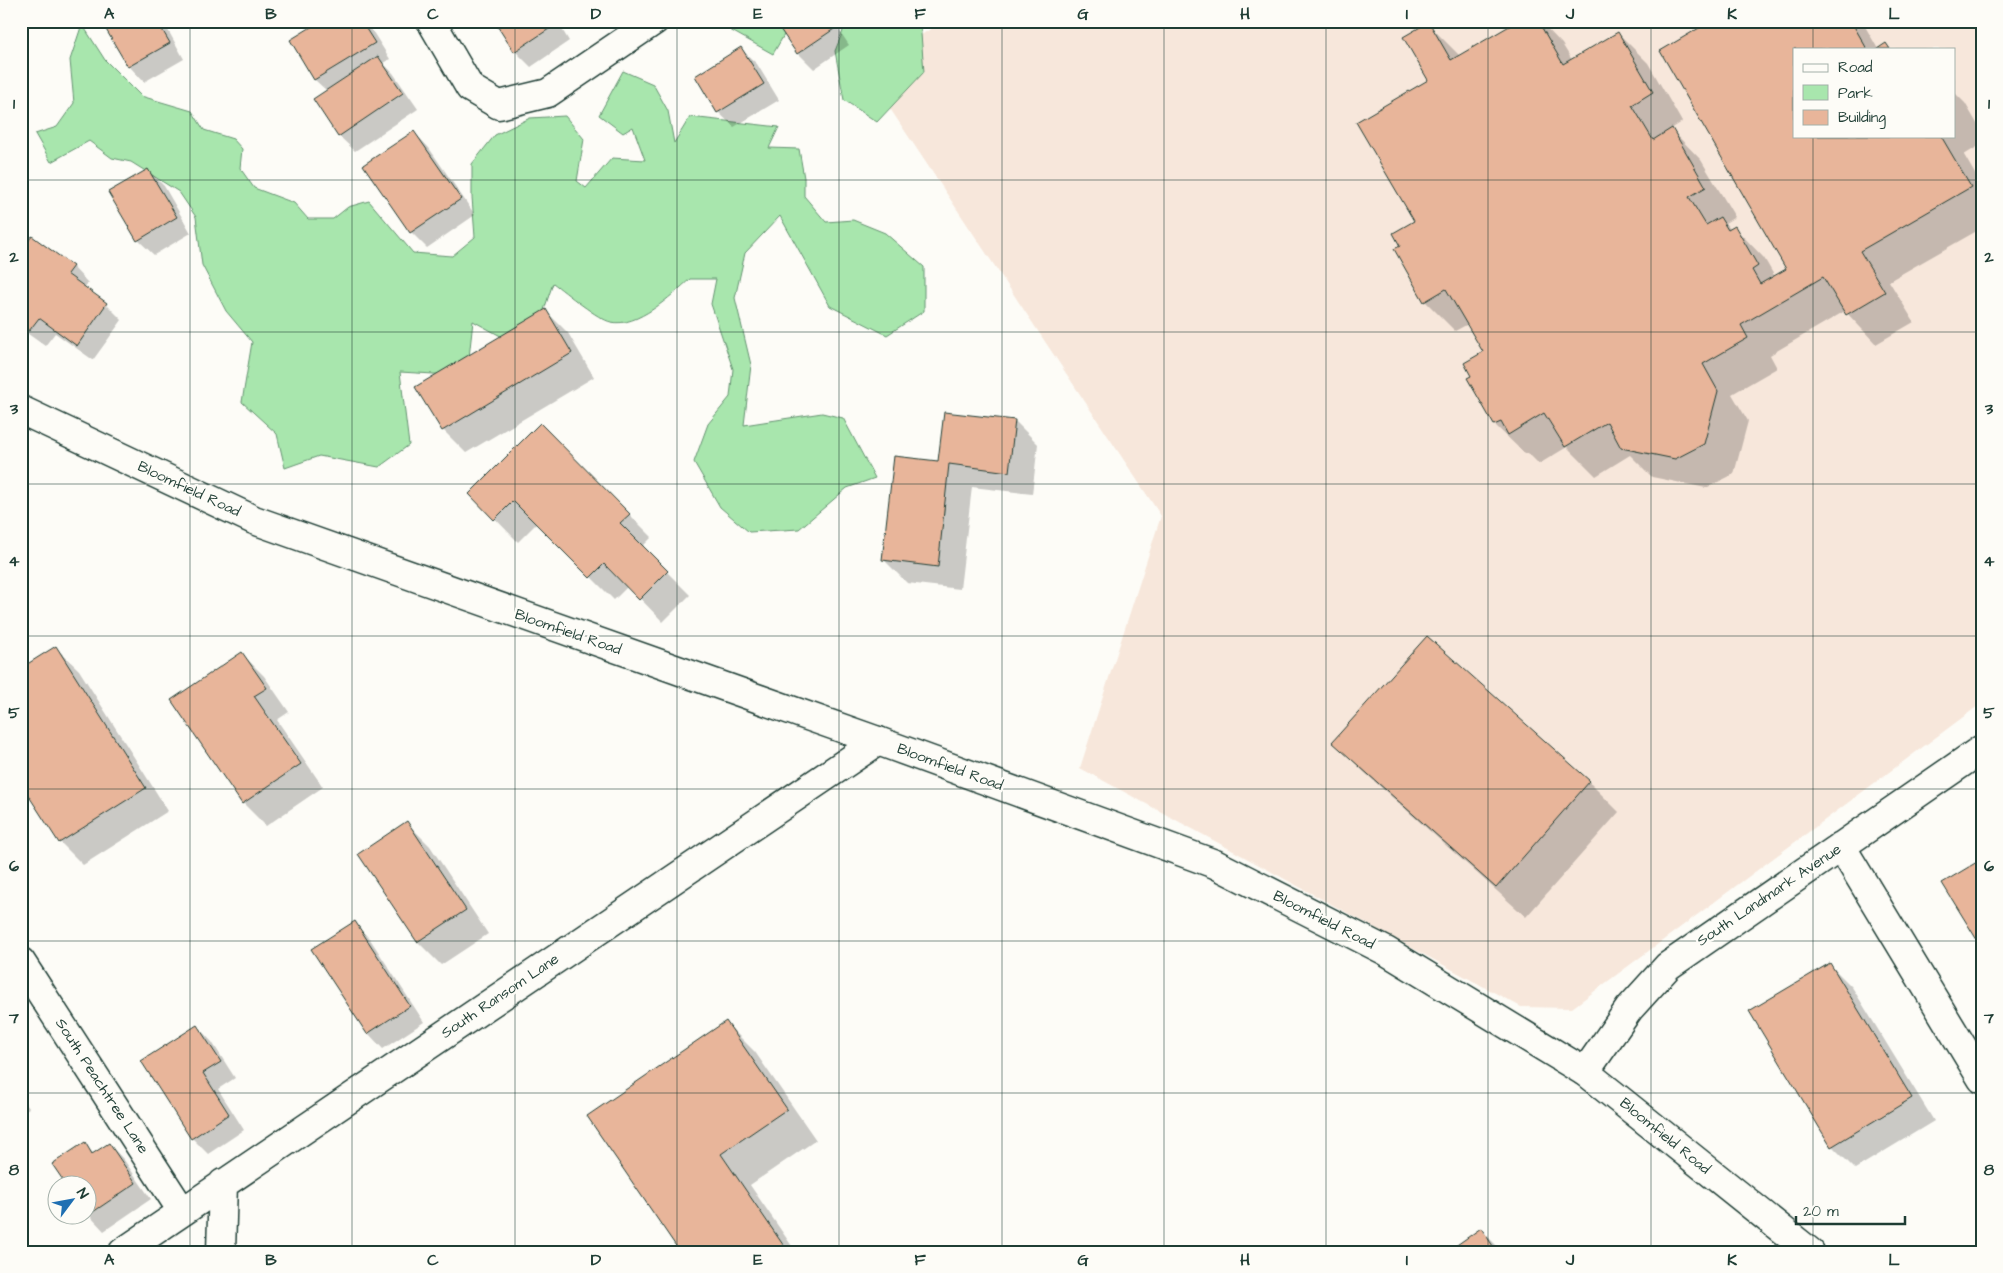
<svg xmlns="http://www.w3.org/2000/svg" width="2003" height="1273" font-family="'Architects Daughter',sans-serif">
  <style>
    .built { fill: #f7e7db; fill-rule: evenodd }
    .green { fill: #a8e6ad; stroke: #649270 }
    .shadow { fill: #0003 }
    .building { fill: #e8b59a; stroke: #1f3d34 }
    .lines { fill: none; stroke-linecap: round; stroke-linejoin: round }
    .minor-casing { stroke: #1f3d34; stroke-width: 31 }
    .major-casing { stroke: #1f3d34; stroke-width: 31 }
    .minor { stroke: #fdfcf7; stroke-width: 28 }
    .major { stroke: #fdfcf7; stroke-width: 28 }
    .grid { fill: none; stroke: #1f3d34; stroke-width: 1; stroke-opacity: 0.55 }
    .labels { text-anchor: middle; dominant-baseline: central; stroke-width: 5; stroke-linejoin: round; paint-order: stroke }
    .street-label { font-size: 15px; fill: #1f3d34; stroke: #fdfcf7 }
    .neatline { fill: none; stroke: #1f3d34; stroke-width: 2 }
    .grid-label { font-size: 16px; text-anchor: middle; font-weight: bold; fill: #1f3d34 }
  </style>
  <rect width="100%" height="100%" fill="#fdfcf7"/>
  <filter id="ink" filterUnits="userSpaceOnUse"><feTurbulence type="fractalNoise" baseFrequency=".02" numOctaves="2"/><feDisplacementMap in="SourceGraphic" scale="10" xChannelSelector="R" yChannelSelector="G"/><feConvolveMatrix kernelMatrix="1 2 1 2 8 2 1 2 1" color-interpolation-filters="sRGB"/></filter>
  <g filter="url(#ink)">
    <path class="built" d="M 943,21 L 1982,21 L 1982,703 L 1572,1008 L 1521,1007 L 1080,768 L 1161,516 L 865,71 ZM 1794,49 L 1954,49 L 1954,136 L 1794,136 Z"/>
    <path class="green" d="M 727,21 L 792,21 L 773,54 L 730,30 Z
      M 828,21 L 920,21 L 924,72 L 877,122 L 844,100 L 835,51 L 843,31 Z
      M 82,24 L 105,60 L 141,96 L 192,111 L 204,130 L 233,139 L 242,149 L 240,168 L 254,188 L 294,203 L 308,219 L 333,219 L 348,207 L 369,201 L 413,253 L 452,256 L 475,237 L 472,197 L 472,164 L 495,135 L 530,118 L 565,116 L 584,139 L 577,181 L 586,188 L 612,158 L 645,160 L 633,127 L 623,133 L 599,115 L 623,71 L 653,84 L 668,111 L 674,143 L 690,117 L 779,127 L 769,148 L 799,149 L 804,178 L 804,196 L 826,222 L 853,220 L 885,233 L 924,267 L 924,311 L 887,335 L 830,306 L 780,216 L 745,253 L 735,298 L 751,365 L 744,425 L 822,413 L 843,418 L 875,478 L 847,488 L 799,529 L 749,532 L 720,507 L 694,462 L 708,424 L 730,397 L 733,369 L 711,304 L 716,279 L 690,279 C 671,296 637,328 611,322 C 599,320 565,292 553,283 L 530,352 L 473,321 L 467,376 L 400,372 L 409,445 L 379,467 L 319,456 L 285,468 L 277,434 L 242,402 L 252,342 L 226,311 L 202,265 L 196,217 L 179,192 L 131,162 L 112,158 L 89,141 L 51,162 L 35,134 L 57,127 L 74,103 L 70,60 Z"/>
    <path class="shadow" d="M 103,21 L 163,21 L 184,59 L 144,82 L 129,66 Z
      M 324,21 L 366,21 L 390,59 L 383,63 L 393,73 L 418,109 L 355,151 L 339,136 L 327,91 L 315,80 L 291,41 Z
      M 495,21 L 557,21 L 569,41 L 531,67 L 515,51 Z
      M 794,21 L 833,21 L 849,45 L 814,69 L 798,53 Z
      M 1521,21 L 1540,21 L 1562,44 L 1572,60 L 1618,33 L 1648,63 L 1682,122 L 1671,129 L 1701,160 L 1735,217 L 1725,223 L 1731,230 L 1735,228 L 1764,258 L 1775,277 L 1788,270 L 1714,21 L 1862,21 L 1878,49 L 1794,49 L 1794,136 L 1954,136 L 1954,92 L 1965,103 L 1982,132 L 1982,144 L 1964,155 L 1982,186 L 1982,228 L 1889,281 L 1914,322 L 1876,344 L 1845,311 L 1770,355 L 1777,368 L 1732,394 L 1748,421 L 1734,474 L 1706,488 L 1652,477 L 1630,455 L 1596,476 L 1567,447 L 1539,464 L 1528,453 L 1525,454 L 1495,425 L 1468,379 L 1473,376 L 1484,352 L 1468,324 L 1455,331 L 1425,301 L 1402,246 L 1416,222 L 1430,80 L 1428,24 L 1460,56 Z
      M 741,49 L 757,64 L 779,100 L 734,127 L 718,112 Z
      M 414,132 L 429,148 L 475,215 L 427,248 L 411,232 L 365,165 Z
      M 148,170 L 164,186 L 191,233 L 154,255 L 138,240 Z
      M 32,238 L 73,267 L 88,283 L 84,288 L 106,304 L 122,320 L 93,360 L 55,333 L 45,346 L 21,329 L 21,253 Z
      M 545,310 L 568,333 L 594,377 L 466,453 L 443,430 Z
      M 1015,421 L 1038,444 L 1032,494 L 972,487 L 960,589 L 907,583 L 884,560 L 939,463 Z
      M 540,425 L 652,537 L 642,547 L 690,595 L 663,622 L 628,586 L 614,600 L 537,523 L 518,542 L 471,494 Z
      M 1427,638 L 1589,782 L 1619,812 L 1526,917 L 1364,772 L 1334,742 Z
      M 55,647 L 79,670 L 168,811 L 83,865 L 60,842 L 21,781 Z
      M 241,653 L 264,676 L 289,712 L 277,720 L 323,787 L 266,826 L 243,803 Z
      M 407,823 L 430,846 L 488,934 L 441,965 L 418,942 L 360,855 Z
      M 354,923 L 370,939 L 424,1022 L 383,1049 L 368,1033 Z
      M 1829,964 L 1852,987 L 1934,1121 L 1855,1169 L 1832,1146 Z
      M 726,1023 L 755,1052 L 816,1140 L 750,1185 L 796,1252 L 682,1252 Z
      M 197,1026 L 212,1042 L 235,1078 L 218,1089 L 244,1130 L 208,1154 L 192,1138 Z
      M 21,1097 L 29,1108 L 21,1113 Z
      M 84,1144 L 94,1154 L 109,1144 L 124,1160 L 151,1199 L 104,1231 L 88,1214 Z
      M 1481,1230 L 1503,1252 L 1450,1252 Z"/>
    <path class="building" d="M 101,21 L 157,21 L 170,43 L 128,67 Z
      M 321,21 L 361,21 L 375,43 L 314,80 L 290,40 Z
      M 494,21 L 553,21 L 555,25 L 514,52 Z
      M 792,21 L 829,21 L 834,29 L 797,54 L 780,29 Z
      M 1518,21 L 1538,21 L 1563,64 L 1618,32 L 1653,92 L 1632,105 L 1653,140 L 1672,128 L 1706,187 L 1689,197 L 1706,225 L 1720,217 L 1728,230 L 1735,226 L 1758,266 L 1752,270 L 1760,284 L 1786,269 L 1660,51 L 1711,21 L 1851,21 L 1867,49 L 1794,49 L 1794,136 L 1941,136 L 1971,187 L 1860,251 L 1885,292 L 1846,315 L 1823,277 L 1741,325 L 1748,338 L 1703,364 L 1718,391 L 1704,444 L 1675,459 L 1621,448 L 1607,422 L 1565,447 L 1544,413 L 1508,435 L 1501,422 L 1494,425 L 1467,378 L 1471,376 L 1464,363 L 1483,352 L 1446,289 L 1424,302 L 1394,249 L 1400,246 L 1393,233 L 1414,221 L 1356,122 L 1428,80 L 1403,37 L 1429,22 L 1451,60 Z
      M 1886,43 L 1890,49 L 1877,49 Z
      M 741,47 L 764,84 L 717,113 L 695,76 Z
      M 378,56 L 403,93 L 338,137 L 313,99 Z
      M 414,131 L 461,199 L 410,233 L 363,165 Z
      M 148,169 L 177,217 L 137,241 L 108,192 Z
      M 32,236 L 73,266 L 67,274 L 107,303 L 77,346 L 39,318 L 29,331 L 21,326 L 21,251 Z
      M 546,309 L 572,353 L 442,431 L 415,387 Z
      M 944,412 L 1015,420 L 1009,472 L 949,464 L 938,567 L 882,560 L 894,456 L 938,461 Z
      M 540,423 L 630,514 L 620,523 L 668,571 L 639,600 L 604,564 L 590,578 L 513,501 L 494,520 L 469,494 Z
      M 1427,636 L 1590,781 L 1496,888 L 1332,742 Z
      M 56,646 L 146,788 L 59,843 L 21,784 L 21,668 Z
      M 242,652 L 267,688 L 254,696 L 301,764 L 242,804 L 171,700 Z
      M 407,821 L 466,910 L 417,942 L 358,854 Z
      M 1982,859 L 1982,948 L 1942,883 Z
      M 355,921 L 410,1006 L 367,1034 L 311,949 Z
      M 1830,963 L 1912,1098 L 1831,1147 L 1749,1011 Z
      M 726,1021 L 787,1109 L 721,1154 L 788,1252 L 680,1252 L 587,1116 Z
      M 197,1025 L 221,1062 L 203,1073 L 229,1114 L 191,1139 L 141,1061 Z
      M 85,1142 L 92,1154 L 109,1143 L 136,1183 L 87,1216 L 88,1186 L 67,1186 L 52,1164 Z
      M 1481,1228 L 1497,1252 L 1447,1252 Z"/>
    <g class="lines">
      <g class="minor-casing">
        <path id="minor" d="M 431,21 L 470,88 L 499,105 L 548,93 L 654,21
          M 1841,846 L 1982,1079
          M 21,962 L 182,1211
          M 1585,1072 L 1629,1009 L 1668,966 L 1982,749
          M 123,1252 L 878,741
          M 221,1252 L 223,1183"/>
      </g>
      <g class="major-casing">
        <path id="major" d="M 21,410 L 254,520 L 878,741 L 1215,864 L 1386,951 L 1585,1072 L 1810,1252"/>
      </g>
      <use href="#minor" class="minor"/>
      <use href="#major" class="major"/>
    </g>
  </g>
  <path class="grid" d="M 190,21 L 190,1252M 352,21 L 352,1252M 515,21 L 515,1252M 677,21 L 677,1252M 839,21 L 839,1252M 1002,21 L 1002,1252M 1164,21 L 1164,1252M 1326,21 L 1326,1252M 1488,21 L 1488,1252M 1651,21 L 1651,1252M 1813,21 L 1813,49M 1813,136 L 1813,1252M 21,180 L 1982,180M 21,332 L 1982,332M 21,484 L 1982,484M 21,636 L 1982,636M 21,789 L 1982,789M 21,941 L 1982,941M 21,1093 L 1982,1093"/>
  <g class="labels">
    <g class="street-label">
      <text transform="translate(189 489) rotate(25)">Bloomfield Road</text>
      <text transform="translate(568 632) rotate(19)">Bloomfield Road</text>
      <text transform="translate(950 767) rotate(20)">Bloomfield Road</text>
      <text transform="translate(1769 895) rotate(-34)">South Landmark Avenue</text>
      <text transform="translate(1324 920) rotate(27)">Bloomfield Road</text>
      <text transform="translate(500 996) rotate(-34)">South Ransom Lane</text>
      <text transform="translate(102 1086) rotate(57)">South Peachtree Lane</text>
      <text transform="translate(1665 1136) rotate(39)">Bloomfield Road</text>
    </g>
  </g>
  <rect width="2003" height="1273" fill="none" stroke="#fdfcf7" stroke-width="55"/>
  <rect x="1793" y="48" width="162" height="90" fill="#fdfcf7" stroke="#a4b0a9"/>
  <rect x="1803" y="64" width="25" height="8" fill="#fdfcf7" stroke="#a4b0a9"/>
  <text x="1838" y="72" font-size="15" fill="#1f3d34">Road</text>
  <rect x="1803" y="85" width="25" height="15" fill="#a8e6ad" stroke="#a4b0a9"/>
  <text x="1838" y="98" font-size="15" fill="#1f3d34">Park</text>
  <rect x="1803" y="110" width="25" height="15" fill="#e8b59a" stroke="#a4b0a9"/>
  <text x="1838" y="122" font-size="15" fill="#1f3d34">Building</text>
  <g transform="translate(72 1200) rotate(58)"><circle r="24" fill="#fdfcf7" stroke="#a4b0a9"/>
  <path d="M0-4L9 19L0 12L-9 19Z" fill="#1f6fb2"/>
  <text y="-8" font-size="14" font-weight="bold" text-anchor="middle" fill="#1f3d34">N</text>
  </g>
  <path d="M1796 1216v8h109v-8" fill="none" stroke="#1f3d34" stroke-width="2.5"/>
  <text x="1803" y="1216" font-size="15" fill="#1f3d34" stroke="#fdfcf7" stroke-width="4" paint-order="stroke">20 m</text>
  <rect x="28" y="28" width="1948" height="1218" class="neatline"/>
  <g class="grid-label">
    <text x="109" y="19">A</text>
    <text x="271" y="19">B</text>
    <text x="433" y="19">C</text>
    <text x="596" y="19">D</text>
    <text x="758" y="19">E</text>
    <text x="920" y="19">F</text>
    <text x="1083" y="19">G</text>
    <text x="1245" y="19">H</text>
    <text x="1407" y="19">I</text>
    <text x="1570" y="19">J</text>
    <text x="1732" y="19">K</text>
    <text x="1894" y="19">L</text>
    <text x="14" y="109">1</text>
    <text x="1989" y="109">1</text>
    <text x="14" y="262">2</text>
    <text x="1989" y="262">2</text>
    <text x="14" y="414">3</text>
    <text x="1989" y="414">3</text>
    <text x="14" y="566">4</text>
    <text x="1989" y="566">4</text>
    <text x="14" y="718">5</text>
    <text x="1989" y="718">5</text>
    <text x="14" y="871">6</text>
    <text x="1989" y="871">6</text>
    <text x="14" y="1023">7</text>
    <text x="1989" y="1023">7</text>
    <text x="14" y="1175">8</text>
    <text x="1989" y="1175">8</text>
    <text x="109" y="1265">A</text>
    <text x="271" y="1265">B</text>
    <text x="433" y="1265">C</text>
    <text x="596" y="1265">D</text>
    <text x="758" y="1265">E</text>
    <text x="920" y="1265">F</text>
    <text x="1083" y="1265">G</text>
    <text x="1245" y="1265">H</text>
    <text x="1407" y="1265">I</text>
    <text x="1570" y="1265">J</text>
    <text x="1732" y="1265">K</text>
    <text x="1894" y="1265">L</text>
  </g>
</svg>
